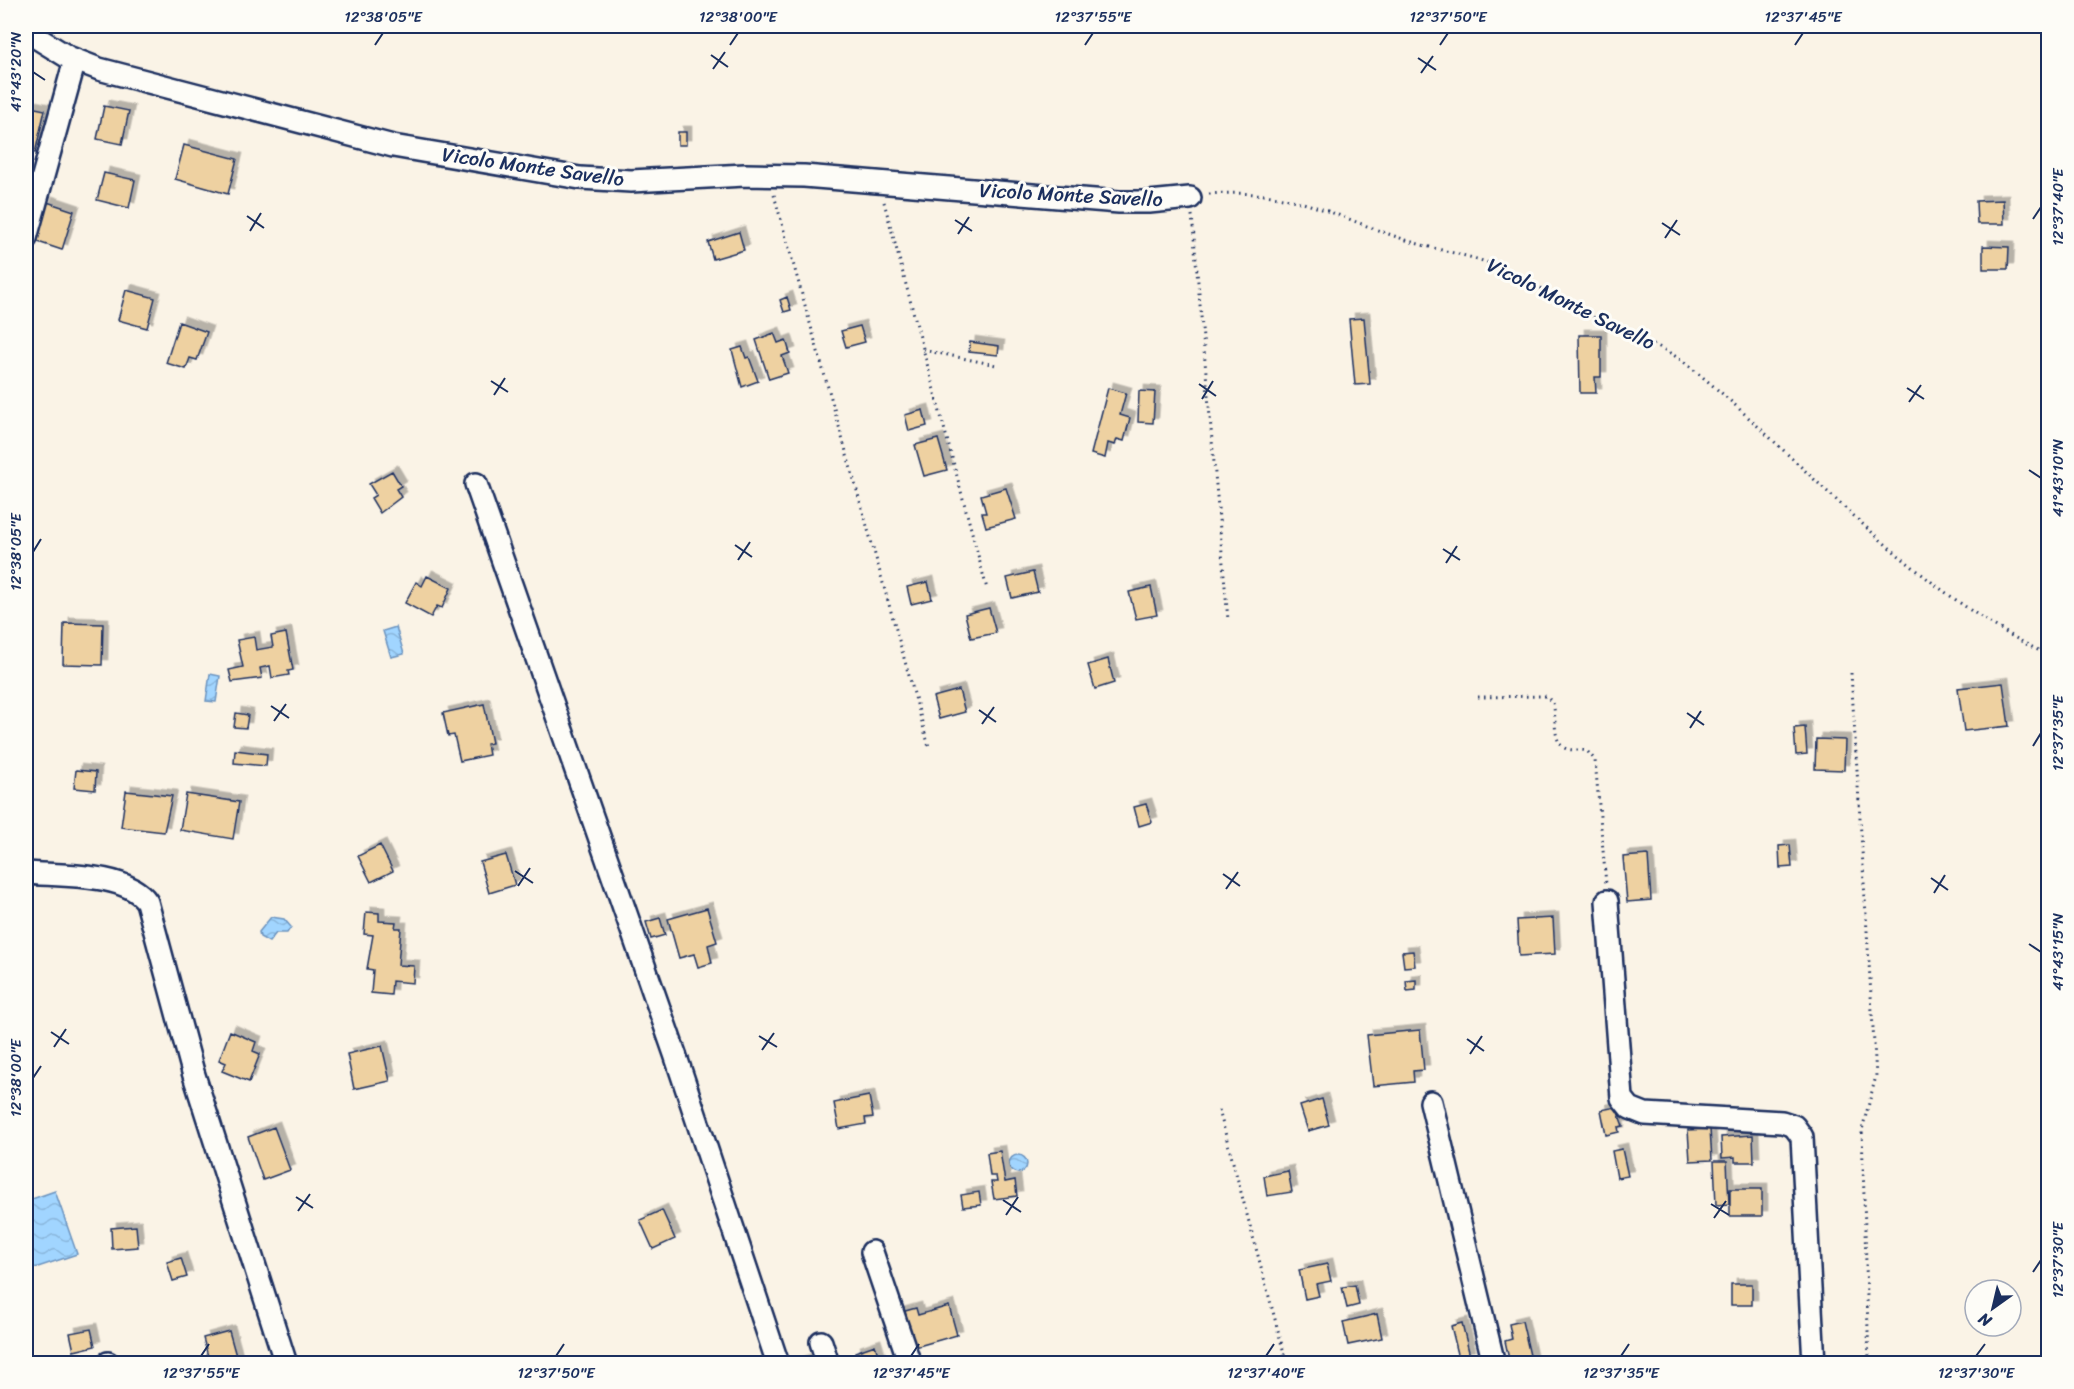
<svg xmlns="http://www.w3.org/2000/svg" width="2074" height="1389" font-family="Sriracha,sans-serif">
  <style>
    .water { fill: url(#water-waves); stroke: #6b93bf; stroke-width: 1.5 }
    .building { fill: #eed1a1; stroke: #1b2f5e; stroke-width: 1.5; filter: url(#shadow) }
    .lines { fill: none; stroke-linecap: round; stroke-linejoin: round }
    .minor-casing { stroke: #1b2f5e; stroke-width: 26 }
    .path { stroke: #1b2f5e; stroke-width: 3; stroke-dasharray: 1.5 4.5; stroke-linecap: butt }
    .minor { stroke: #fdfcf7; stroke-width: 21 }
    .ticks { fill: none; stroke: #1b2f5e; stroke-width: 2 }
    .labels { text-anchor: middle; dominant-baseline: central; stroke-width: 6; stroke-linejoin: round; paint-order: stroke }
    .street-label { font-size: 20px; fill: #1b2f5e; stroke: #fdfcf7 }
    .neatline { fill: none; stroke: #1b2f5e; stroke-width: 2 }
    .ticks-label { font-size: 15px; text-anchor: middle; fill: #1b2f5e }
  </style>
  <defs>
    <pattern id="water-waves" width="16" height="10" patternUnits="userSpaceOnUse" patternTransform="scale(1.5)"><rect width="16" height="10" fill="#a1d5ff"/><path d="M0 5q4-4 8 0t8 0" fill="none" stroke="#8ab7dd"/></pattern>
    <filter id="shadow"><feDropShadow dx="5.5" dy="-5.5" stdDeviation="0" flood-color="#0004"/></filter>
  </defs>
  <rect width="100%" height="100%" fill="#faf3e6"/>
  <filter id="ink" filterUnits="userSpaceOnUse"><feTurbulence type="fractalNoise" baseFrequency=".0167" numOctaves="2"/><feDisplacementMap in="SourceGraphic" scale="12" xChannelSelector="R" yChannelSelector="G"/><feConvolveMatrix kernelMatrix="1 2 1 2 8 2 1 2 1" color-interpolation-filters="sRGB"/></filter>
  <g filter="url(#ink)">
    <path class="water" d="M 396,627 L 404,654 L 391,657 L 383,631 Z
      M 210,674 L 220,676 L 216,702 L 206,701 Z
      M 271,917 L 284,919 L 291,927 L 287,933 L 276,933 L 269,942 L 260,937 L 259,932 Z
      M1009 1164a9 9 0 1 1 18 0a9 9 0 1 1-18 0Z
      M 55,1191 L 77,1254 L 26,1271 L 26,1201 Z"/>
    <path class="building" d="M 26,106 L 45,110 L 35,153 L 26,150 Z
      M 104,106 L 129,111 L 122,144 L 97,139 Z
      M 678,132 L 686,132 L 686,145 L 678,145 Z
      M 184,145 L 237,159 L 228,194 L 175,179 Z
      M 104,173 L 135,180 L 129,208 L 97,200 Z
      M 2003,200 L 2004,224 L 1977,224 L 1976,201 Z
      M 47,202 L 74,211 L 62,250 L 35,241 Z
      M 739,232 L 744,250 L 713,259 L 708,242 Z
      M 1983,246 L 2009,247 L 2008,269 L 1983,269 Z
      M 126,290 L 155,298 L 147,328 L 118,320 Z
      M 787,297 L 791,310 L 784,312 L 780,300 Z
      M 1364,318 L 1370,384 L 1355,385 L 1349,319 Z
      M 179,322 L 207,332 L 197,360 L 190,358 L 186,369 L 166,363 Z
      M 860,326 L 865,342 L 846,347 L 841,331 Z
      M 774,333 L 778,343 L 786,340 L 790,353 L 782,356 L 788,373 L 769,379 L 756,340 Z
      M 1579,335 L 1601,335 L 1601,377 L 1595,377 L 1596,393 L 1580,393 Z
      M 970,342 L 999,346 L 998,355 L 969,352 Z
      M 742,347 L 746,358 L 749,357 L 758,381 L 742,387 L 732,350 Z
      M 1108,388 L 1126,393 L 1120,415 L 1130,418 L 1124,441 L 1117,439 L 1115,445 L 1108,443 L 1105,458 L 1091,454 Z
      M 1139,391 L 1155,392 L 1153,423 L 1138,422 Z
      M 923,410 L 927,426 L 909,431 L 905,415 Z
      M 938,439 L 947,470 L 924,476 L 915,445 Z
      M 392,471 L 401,486 L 396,489 L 401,497 L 380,513 L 371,498 L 376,495 L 369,484 Z
      M 1006,488 L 1016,519 L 986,527 L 982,513 L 986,513 L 981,495 Z
      M 1033,572 L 1038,592 L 1012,598 L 1007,578 Z
      M 427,576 L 451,588 L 442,608 L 437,606 L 431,617 L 405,603 L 416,582 L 422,586 Z
      M 928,582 L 932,599 L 911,604 L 907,587 Z
      M 1151,587 L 1157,615 L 1136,619 L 1129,592 Z
      M 989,608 L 996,633 L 971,638 L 965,614 Z
      M 64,623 L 103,624 L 102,665 L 63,664 Z
      M 286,633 L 293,670 L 288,671 L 289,675 L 272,678 L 270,666 L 260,668 L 262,678 L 232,682 L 229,670 L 243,667 L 237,640 L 254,637 L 256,650 L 273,647 L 271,636 Z
      M 1108,659 L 1114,683 L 1095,689 L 1088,665 Z
      M 2003,683 L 2009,726 L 1964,731 L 1958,688 Z
      M 959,690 L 965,712 L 939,719 L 933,697 Z
      M 484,704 L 492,743 L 487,744 L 489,755 L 460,761 L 454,735 L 448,736 L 443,713 Z
      M 236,713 L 248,715 L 246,728 L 234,727 Z
      M 1805,727 L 1807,754 L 1796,755 L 1794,728 Z
      M 1816,739 L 1845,740 L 1844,770 L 1815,769 Z
      M 235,750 L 267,754 L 266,766 L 234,763 Z
      M 76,770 L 96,772 L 95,790 L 74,788 Z
      M 126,791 L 172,796 L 164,832 L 121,827 Z
      M 186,794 L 239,802 L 233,839 L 180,830 Z
      M 1146,804 L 1152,822 L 1139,826 L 1134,807 Z
      M 380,845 L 393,871 L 371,882 L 358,856 Z
      M 1790,845 L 1792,867 L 1780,868 L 1779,846 Z
      M 506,855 L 515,885 L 489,893 L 480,862 Z
      M 1648,855 L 1651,900 L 1627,902 L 1623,857 Z
      M 707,908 L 717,942 L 708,945 L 712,963 L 698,967 L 694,954 L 679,958 L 668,919 Z
      M 366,912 L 379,913 L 379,921 L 396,922 L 395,928 L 401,928 L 398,965 L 414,966 L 413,983 L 392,981 L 391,995 L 371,993 L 373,970 L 367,969 L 373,935 L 364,934 Z
      M 660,918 L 665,935 L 651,939 L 646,922 Z
      M 1553,918 L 1555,954 L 1519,956 L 1517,920 Z
      M 1413,951 L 1415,966 L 1404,967 L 1402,952 Z
      M 1416,980 L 1416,990 L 1407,991 L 1406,981 Z
      M 1420,1030 L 1424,1070 L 1413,1071 L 1414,1082 L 1373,1086 L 1367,1035 Z
      M 230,1031 L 256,1042 L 253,1051 L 260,1054 L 249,1082 L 222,1071 L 226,1063 L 219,1060 Z
      M 382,1046 L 390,1081 L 354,1089 L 347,1054 Z
      M 869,1096 L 873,1117 L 865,1118 L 866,1124 L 839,1129 L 834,1103 Z
      M 1322,1099 L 1329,1125 L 1308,1131 L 1300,1106 Z
      M 1616,1107 L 1623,1126 L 1618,1127 L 1619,1132 L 1606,1135 L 1601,1110 Z
      M 274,1127 L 290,1170 L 263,1180 L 248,1137 Z
      M 1710,1129 L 1712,1160 L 1690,1161 L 1688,1130 Z
      M 1753,1135 L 1754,1162 L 1735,1162 L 1735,1157 L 1722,1158 L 1721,1137 Z
      M 1622,1149 L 1628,1176 L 1617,1178 L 1612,1151 Z
      M 1000,1151 L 1005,1182 L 1015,1180 L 1017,1196 L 994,1199 L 991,1182 L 997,1182 L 996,1176 L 990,1176 L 987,1153 Z
      M 1714,1161 L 1727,1161 L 1729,1204 L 1716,1205 Z
      M 1288,1171 L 1292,1192 L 1267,1196 L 1264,1176 Z
      M 1730,1189 L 1762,1189 L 1762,1216 L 1730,1216 Z
      M 979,1192 L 981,1205 L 963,1207 L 961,1195 Z
      M 662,1210 L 675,1239 L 653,1249 L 640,1220 Z
      M 136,1226 L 138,1247 L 112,1249 L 111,1228 Z
      M 181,1258 L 187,1277 L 173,1281 L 167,1262 Z
      M 1327,1264 L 1331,1281 L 1316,1284 L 1319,1296 L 1305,1299 L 1299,1270 Z
      M 1731,1284 L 1752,1284 L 1752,1305 L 1731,1305 Z
      M 1355,1285 L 1359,1305 L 1347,1308 L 1342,1287 Z
      M 949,1306 L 957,1335 L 908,1349 L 898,1313 L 916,1308 L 918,1315 Z
      M 1377,1314 L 1382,1338 L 1348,1345 L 1343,1322 Z
      M 1522,1321 L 1532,1364 L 1510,1364 L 1505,1341 L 1512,1339 L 1509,1324 Z
      M 1462,1323 L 1470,1356 L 1459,1358 L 1451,1326 Z
      M 91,1329 L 95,1346 L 74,1351 L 70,1333 Z
      M 229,1331 L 238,1363 L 210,1364 L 203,1338 Z
      M 875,1345 L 881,1364 L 859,1364 L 855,1352 Z
      M 815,1356 L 818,1364 L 796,1364 L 796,1363 Z"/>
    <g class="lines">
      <g class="minor-casing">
        <path id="minor" d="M 26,31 L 68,57 L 99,69 L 393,146 L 580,178 L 631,181 L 745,175 L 804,176 L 1119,202 L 1149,202 L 1190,198
          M 26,238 L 75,60
          M 476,484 L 675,1054 L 778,1364
          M 26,873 C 58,876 127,872 147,902 L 193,1072 L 286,1364
          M 1607,901 L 1622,1098 L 1630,1108 L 1645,1114 L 1782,1122 L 1794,1126 L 1802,1137 L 1814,1364
          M 1431,1102 L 1494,1364
          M 872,1252 L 910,1364
          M 821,1342 L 828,1364
          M 108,1363 L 108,1364"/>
      </g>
      <path class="path" d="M 1209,194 C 1293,188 1328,214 1403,239 C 1434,250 1467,254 1497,266 C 1533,281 1563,303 1597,319 C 1626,333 1655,342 1681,360 C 1717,387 1749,418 1781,448 C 1864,526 1944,605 2048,655
        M 774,195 L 929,747
        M 884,202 L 987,589
        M 1192,215 L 1228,620
        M 923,350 L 996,365
        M 1851,673 L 1876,1076 L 1862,1130 L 1869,1364
        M 1478,697 L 1546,696 L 1553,703 C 1557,716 1551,744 1567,749 C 1574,751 1581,749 1587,751 L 1595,760 L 1606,884
        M 1219,1110 L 1287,1364"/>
      <use href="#minor" class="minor"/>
    </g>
  </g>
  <path class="ticks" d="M 375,45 L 383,33M 730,45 L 738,33M 1085,45 L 1093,33M 1440,45 L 1448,33M 1795,45 L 1803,33M 711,55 L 728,67M 1418,58 L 1436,70M 713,69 L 725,52M 33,72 L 45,80M 1421,73 L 1433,56M 247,216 L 264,228M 2033,219 L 2041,207M 955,220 L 972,231M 1662,223 L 1680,235M 250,231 L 261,213M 958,234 L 969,217M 1665,238 L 1677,220M 491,381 L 508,392M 1199,384 L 1216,396M 1907,388 L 1924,399M 494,395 L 505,378M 1202,399 L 1213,381M 1909,402 L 1921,385M 2029,470 L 2041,478M 735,545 L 752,557M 1443,549 L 1460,560M 33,552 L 41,539M 738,560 L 750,542M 1446,563 L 1457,546M 271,706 L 289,718M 979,710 L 996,722M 1687,713 L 1704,725M 274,721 L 286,704M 982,724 L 994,707M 1690,728 L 1701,711M 2033,746 L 2041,733M 515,871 L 533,883M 1223,874 L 1240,886M 1931,878 L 1948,890M 518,886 L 530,868M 1226,889 L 1238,872M 1934,893 L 1945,875M 2029,944 L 2041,952M 51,1032 L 69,1044M 759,1036 L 777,1047M 1467,1039 L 1484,1051M 54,1047 L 66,1029M 762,1050 L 774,1033M 1470,1054 L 1482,1036M 33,1078 L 41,1066M 296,1197 L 313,1208M 1003,1200 L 1021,1212M 1711,1204 L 1729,1215M 298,1211 L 310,1194M 1006,1215 L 1018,1197M 1714,1218 L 1726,1201M 2033,1272 L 2041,1260M 201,1356 L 209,1344M 556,1356 L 564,1344M 911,1356 L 919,1344M 1266,1356 L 1274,1344M 1621,1356 L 1629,1344M 1976,1356 L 1985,1344"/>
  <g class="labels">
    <g class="street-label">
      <text transform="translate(533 167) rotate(8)">Vicolo Monte Savello</text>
      <text transform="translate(1071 195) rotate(3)">Vicolo Monte Savello</text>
      <text transform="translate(1571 304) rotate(26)">Vicolo Monte Savello</text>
    </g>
  </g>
  <rect width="2074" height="1389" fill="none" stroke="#fdfcf7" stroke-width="66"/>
  <g transform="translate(1993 1308) rotate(214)"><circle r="28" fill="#fdfcf7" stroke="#a3aaba" stroke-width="1.5"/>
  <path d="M0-4.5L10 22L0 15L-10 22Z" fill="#1b2f5e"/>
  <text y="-9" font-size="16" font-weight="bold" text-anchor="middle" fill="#1b2f5e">N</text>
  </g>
  <rect x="33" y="33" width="2008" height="1323" class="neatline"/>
  <g class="ticks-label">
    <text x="383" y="22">12°38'05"E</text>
    <text x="738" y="22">12°38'00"E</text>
    <text x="1093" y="22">12°37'55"E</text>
    <text x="1448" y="22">12°37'50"E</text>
    <text x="1803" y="22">12°37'45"E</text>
    <text transform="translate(16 72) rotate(-90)" y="5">41°43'20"N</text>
    <text transform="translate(2058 207) rotate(-90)" y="5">12°37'40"E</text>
    <text transform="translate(2058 478) rotate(-90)" y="5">41°43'10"N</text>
    <text transform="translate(16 552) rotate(-90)" y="5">12°38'05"E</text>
    <text transform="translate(2058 733) rotate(-90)" y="5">12°37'35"E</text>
    <text transform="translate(2058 952) rotate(-90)" y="5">41°43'15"N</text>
    <text transform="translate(16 1078) rotate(-90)" y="5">12°38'00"E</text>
    <text transform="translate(2058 1260) rotate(-90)" y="5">12°37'30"E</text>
    <text x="201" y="1378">12°37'55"E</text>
    <text x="556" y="1378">12°37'50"E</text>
    <text x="911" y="1378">12°37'45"E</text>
    <text x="1266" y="1378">12°37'40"E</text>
    <text x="1621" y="1378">12°37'35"E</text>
    <text x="1976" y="1378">12°37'30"E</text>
  </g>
</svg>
